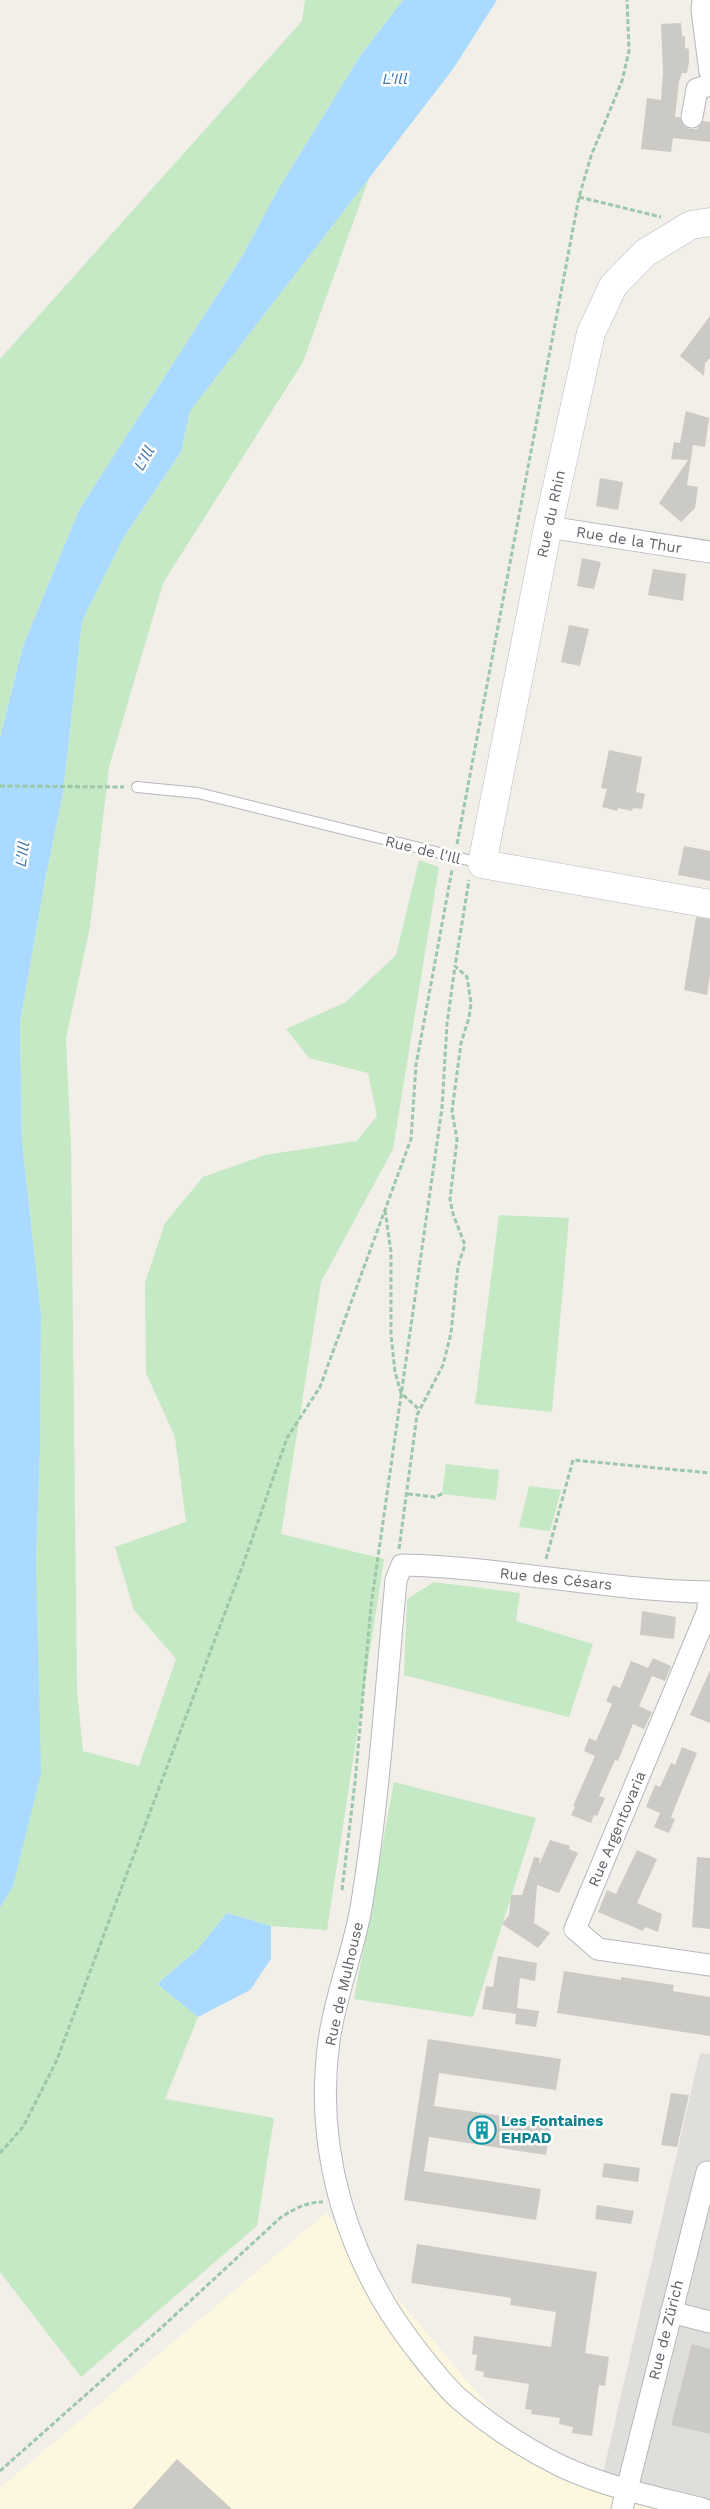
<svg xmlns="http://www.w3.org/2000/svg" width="710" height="2509" font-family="'Work Sans',sans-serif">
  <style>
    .commercial { fill: #fef7e0 }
    .industrial { fill: #e0deda }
    .green { fill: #c5e8c5 }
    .water { fill: #aadaff }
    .building { fill: #cccac5 }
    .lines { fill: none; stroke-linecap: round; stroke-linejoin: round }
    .lane-casing { stroke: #b5b8bc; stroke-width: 12 }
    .street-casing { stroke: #b5b8bc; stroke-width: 23 }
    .secondary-casing { stroke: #b6babf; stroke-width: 29 }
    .path { stroke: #9cc7a9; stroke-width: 3; stroke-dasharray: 5 2.5; stroke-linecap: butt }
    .lane { stroke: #fff; stroke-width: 10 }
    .street { stroke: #fff; stroke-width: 21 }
    .secondary { stroke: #fff; stroke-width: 28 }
    .labels { text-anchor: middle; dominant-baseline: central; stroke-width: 5; stroke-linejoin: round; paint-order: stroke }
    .street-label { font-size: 15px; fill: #5f6368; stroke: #fff }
    .culture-label { font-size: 15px; font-weight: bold; fill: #0d838f; stroke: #fff; text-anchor: start }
    .water-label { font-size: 16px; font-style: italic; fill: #4174aa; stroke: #fff }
  </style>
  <rect width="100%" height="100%" fill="#f1efe8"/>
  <path class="commercial" d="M 326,2213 L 537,2464 L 666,2509 L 0,2509 L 0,2488 Z"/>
  <path class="industrial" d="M 700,2053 L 710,2054 L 710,2509 L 599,2491 Z"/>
  <path class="green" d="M 305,0 L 403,0 L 360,56 L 276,193 L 243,255 L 79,510 L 23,646 L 0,738 L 0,359 L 302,21 Z
    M 369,178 L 303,362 L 163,583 L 109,767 L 90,927 L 66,1038 L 71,1147 L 77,1691 L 83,1751 L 139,1766 L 176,1659 L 134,1610 L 115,1547 L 186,1522 L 175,1437 L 146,1373 L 145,1283 L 165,1223 L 203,1177 L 265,1155 L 357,1141 L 377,1116 L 368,1073 L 309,1058 L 286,1029 L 346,1002 L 396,955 L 419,860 L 439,867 L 393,1149 L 321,1282 L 281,1534 L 384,1559 L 327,1930 L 271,1926 L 227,1913 L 197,1950 L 157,1984 L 198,2017 L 165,2099 L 274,2118 L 257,2226 L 81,2377 L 0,2272 L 0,1908 L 13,1886 L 36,1563 L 40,1451 L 41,1314 L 22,1142 L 20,1023 L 45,880 L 63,793 L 82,621 L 124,537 L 181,452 L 190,411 Z
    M 499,1215 L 569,1218 L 552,1412 L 475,1404 Z
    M 446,1464 L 499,1470 L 496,1500 L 442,1494 Z
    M 529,1486 L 561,1490 L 550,1531 L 519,1527 Z
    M 434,1582 L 520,1593 L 516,1621 L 593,1644 L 569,1717 L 404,1675 L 407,1599 Z
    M 394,1782 L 536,1818 L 473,2017 L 354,1999 Z"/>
  <path class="water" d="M 403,0 L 497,0 L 453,69 L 190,411 L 181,452 L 124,537 L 82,621 L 63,793 L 45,880 L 20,1023 L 22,1142 L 41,1314 L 40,1451 L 36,1563 L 41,1774 L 13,1886 L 0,1908 L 0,738 L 23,646 L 79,510 L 243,255 L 276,193 L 360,56 Z
    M 227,1913 L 271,1926 L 271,1959 L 250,1990 L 198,2017 L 157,1984 L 197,1950 Z"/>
  <path class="building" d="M 681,23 L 682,36 L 685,36 L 685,48 L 689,49 L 689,62 L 687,73 L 682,73 L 679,81 L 675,117 L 680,117 L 684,126 L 690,129 L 697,129 L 703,121 L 710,122 L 710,142 L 673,138 L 671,152 L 641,149 L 647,98 L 661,100 L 663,72 L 661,24 Z
    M 710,316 L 710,358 L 705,363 L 704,376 L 680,356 Z
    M 686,411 L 709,418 L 705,447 L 693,445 L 687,485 L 698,487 L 695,508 L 681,522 L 659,503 L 688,460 L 671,459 L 674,442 L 680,443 Z
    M 600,478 L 623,482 L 618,510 L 596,506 Z
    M 582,558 L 601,562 L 594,589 L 577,586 Z
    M 653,569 L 686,574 L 683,601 L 648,595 Z
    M 569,625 L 589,629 L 580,666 L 561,662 Z
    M 609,750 L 642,757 L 636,792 L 645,794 L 642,809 L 633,808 L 632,811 L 618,808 L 617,811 L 602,807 L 607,789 L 601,788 Z
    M 684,846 L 710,851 L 710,881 L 678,875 Z
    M 696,917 L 710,919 L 710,975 L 707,995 L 684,990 Z
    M 642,1611 L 676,1617 L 674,1639 L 640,1635 Z
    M 653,1658 L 671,1666 L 665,1681 L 652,1676 L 639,1706 L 652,1712 L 644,1729 L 633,1724 L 618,1761 L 615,1760 L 599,1796 L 605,1798 L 597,1816 L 594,1815 L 591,1823 L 571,1815 L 575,1807 L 573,1806 L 595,1756 L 584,1751 L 589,1738 L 596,1741 L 612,1704 L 606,1701 L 613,1685 L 620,1688 L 631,1661 L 648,1668 Z
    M 710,1670 L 710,1723 L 690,1715 Z
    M 682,1747 L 697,1753 L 671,1817 L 675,1819 L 669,1833 L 654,1827 L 660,1813 L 646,1807 L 655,1785 L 660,1787 L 671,1763 L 675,1765 Z
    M 550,1840 L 570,1846 L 569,1849 L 578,1853 L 559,1893 L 537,1885 L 534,1923 L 550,1933 L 538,1948 L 502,1924 L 509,1915 L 511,1895 L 522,1895 L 534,1857 L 540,1858 L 539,1865 Z
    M 637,1850 L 657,1859 L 637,1903 L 662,1914 L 658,1932 L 645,1927 L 643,1931 L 598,1912 L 607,1890 L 616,1894 Z
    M 697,1857 L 710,1858 L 710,1929 L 692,1927 Z
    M 498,1956 L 537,1963 L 535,1981 L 520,1978 L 517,2008 L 539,2011 L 536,2027 L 515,2024 L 516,2014 L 482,2009 L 486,1986 L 493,1987 Z
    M 564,1971 L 621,1980 L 621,1977 L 674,1985 L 673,1991 L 710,1997 L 710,2036 L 557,2013 Z
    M 428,2039 L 561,2059 L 556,2090 L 439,2073 L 434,2106 L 551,2123 L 546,2155 L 429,2137 L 424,2171 L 541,2189 L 536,2220 L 404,2200 Z
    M 671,2093 L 689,2095 L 677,2147 L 661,2145 Z
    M 604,2163 L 640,2168 L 638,2182 L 602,2177 Z
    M 597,2205 L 634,2211 L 631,2224 L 595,2219 Z
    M 417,2244 L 597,2272 L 585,2353 L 609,2357 L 605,2386 L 599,2385 L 592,2436 L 572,2433 L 573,2427 L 559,2424 L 560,2418 L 531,2414 L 532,2410 L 525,2409 L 529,2384 L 483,2377 L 484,2372 L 475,2370 L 477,2355 L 472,2354 L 474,2336 L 551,2347 L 556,2312 L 510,2305 L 511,2298 L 411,2283 Z
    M 692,2344 L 710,2349 L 710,2434 L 671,2425 Z
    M 177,2459 L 232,2509 L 132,2509 Z"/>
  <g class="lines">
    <g class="lane-casing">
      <path id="lane" d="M 137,787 L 198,793 L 480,863"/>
    </g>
    <g class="street-casing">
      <path id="street" d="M 703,0 L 702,10 L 710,72
        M 692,117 L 697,89 L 710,85
        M 548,527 L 710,552
        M 710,1595 L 707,1613 L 575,1929 L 598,1949 L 710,1965
        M 671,2312 L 710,2322
        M 622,2509 L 707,2172 L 710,2172
        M 703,2509 C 656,2497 605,2487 561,2466 C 524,2448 488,2424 457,2397 C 441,2382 427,2363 413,2345 C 347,2259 314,2150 329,2041 C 335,1996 353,1953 361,1908 C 379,1800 386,1689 396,1580 L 402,1565 C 505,1567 607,1591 710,1592"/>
    </g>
    <g class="secondary-casing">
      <path id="secondary" d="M 710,222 L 691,225 L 645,253 L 613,286 L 591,333 L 548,527 L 482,864 L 710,904"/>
    </g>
    <path class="path" d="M 579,197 L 661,217
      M 0,786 L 124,787
      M 457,844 L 579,197 L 591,156 L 622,81 L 629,51 L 627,0
      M 385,1210 L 391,1252 L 391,1335 L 395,1372 L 401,1393 L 420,1410
      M 408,1494 L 435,1497 L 442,1494
      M 399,1549 L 417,1415 L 443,1365 L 451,1333 L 458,1266 L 465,1245 L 453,1214 L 450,1199 L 457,1140 L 452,1111 L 461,1043 L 469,1018 L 471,1003 L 467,977 L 455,966 L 469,880
      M 546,1559 L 573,1460 L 710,1473
      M 342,1890 L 355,1782 L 371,1606 L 442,1108 L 447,1024 L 455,966
      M 0,2153 L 23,2127 L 56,2062 L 244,1562 L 287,1438 L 320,1387 L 411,1139 L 416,1065 L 452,870
      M 0,2471 L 161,2328 L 280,2218 C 294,2209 306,2202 323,2202"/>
    <use href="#lane" class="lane"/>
    <use href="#street" class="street"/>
    <use href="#secondary" class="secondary"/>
  </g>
  <defs>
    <g id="building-ring" transform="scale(1.4375)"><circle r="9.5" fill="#fff" stroke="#0f9aa8" stroke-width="1.5"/><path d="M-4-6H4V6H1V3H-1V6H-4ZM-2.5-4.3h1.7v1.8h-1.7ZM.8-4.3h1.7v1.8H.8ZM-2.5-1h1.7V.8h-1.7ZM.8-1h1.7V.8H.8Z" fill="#0f9aa8"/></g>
  </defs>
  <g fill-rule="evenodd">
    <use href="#building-ring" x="482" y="2130"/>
  </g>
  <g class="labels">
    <g class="street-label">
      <text transform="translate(551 514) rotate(-78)">Rue du Rhin</text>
      <text transform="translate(629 540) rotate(9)">Rue de la Thur</text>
      <text transform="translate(423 850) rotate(14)">Rue de l'Ill</text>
      <text transform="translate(556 1579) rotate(6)">Rue des Césars</text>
      <text transform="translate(617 1829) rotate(-67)">Rue Argentovaria</text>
      <text transform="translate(344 1984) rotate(-77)">Rue de Mulhouse</text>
      <text transform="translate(666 2330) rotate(-76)">Rue de Zürich</text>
    </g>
    <g class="culture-label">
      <text x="501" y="2121">Les Fontaines<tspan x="501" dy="17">EHPAD</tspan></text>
    </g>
    <g class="water-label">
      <text x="395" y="78">L'Ill</text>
      <text transform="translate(144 458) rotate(-60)">L'Ill</text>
      <text transform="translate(22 854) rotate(-81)">L'Ill</text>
    </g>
  </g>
</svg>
